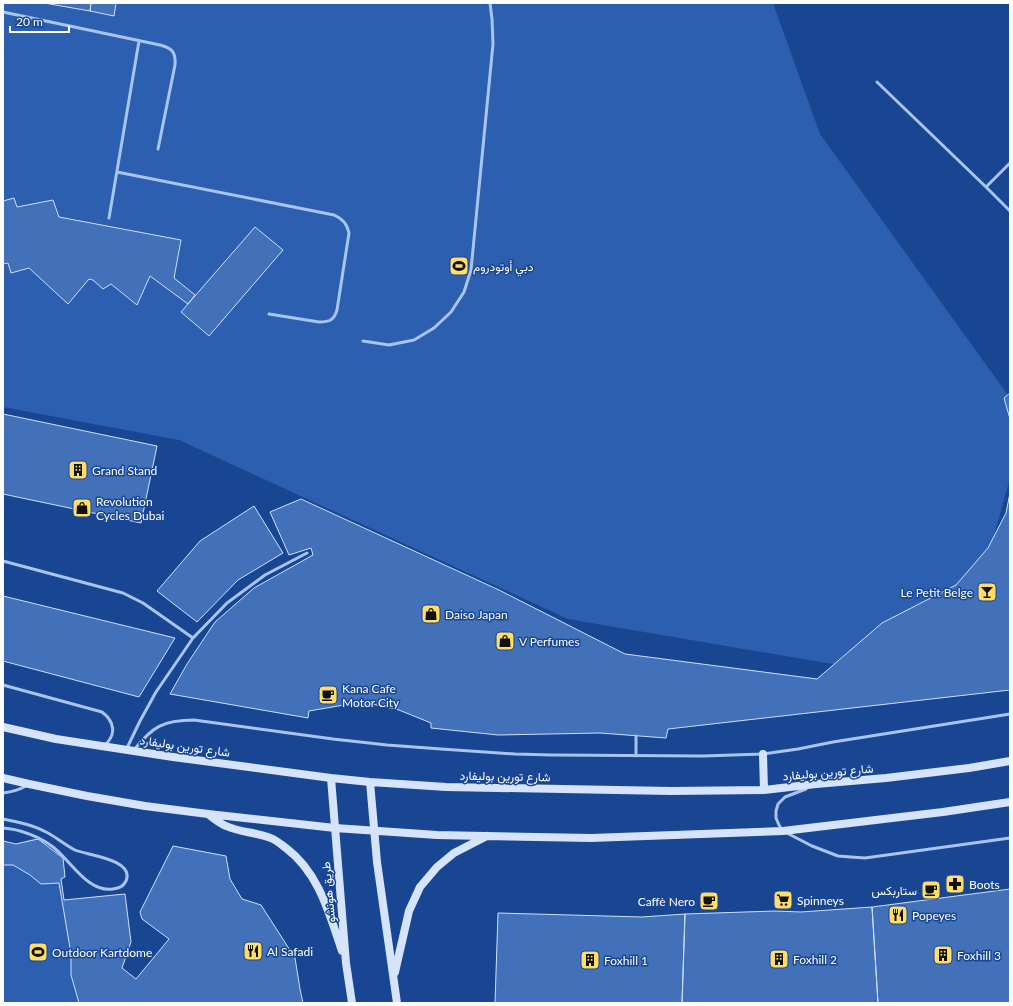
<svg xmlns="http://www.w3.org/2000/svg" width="1013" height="1006" font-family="Lato,Vazirmatn,sans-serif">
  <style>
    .green { fill: #2c5fb0 }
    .building { fill: #4270b9; stroke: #cfe0fb }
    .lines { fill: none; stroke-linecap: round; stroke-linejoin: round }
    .lane { stroke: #a9c4ef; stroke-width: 3 }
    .secondary { stroke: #d6e4fb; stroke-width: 8 }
    .labels { text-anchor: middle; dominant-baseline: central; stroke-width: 3; stroke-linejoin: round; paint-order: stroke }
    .poi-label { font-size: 12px; fill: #fff; stroke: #194692; text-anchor: start }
    .street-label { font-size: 12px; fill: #fff; stroke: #194692 }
  </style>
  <rect width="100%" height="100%" fill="#194692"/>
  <path class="green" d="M 3,3 L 773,3 L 820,134 L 1010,398 L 1010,478 L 984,572 L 838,665 L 568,619 L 179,440 L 3,407 Z
    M 34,838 L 57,858 L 82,1003 L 3,1003 L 3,842 L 16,844 Z"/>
  <path class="building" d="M 44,3 L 91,3 L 90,11 Z
    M 91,3 L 116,3 L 114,16 L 90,11 Z
    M 14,198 L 17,207 L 53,200 L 59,217 L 181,240 L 174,278 L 195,295 L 188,304 L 150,276 L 137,305 L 111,284 L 103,289 L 93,280 L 89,279 L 68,304 L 29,268 L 11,273 L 8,263 L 3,264 L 3,201 Z
    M 255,227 L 283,250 L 209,336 L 181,312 Z
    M 1010,393 L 1010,419 L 1004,398 Z
    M 3,414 L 157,446 L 141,523 L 3,494 Z
    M 1010,493 L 1010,690 L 668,729 L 666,738 L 600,733 L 498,735 L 431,728 L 431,723 L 399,710 L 372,704 L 344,705 L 309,711 L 308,718 L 170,694 L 187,664 L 215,622 L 254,588 L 313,555 L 311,548 L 289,555 L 270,512 L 301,499 L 499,590 L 625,654 L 817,679 L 882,623 L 956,585 L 988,548 L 1006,513 Z
    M 254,506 L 283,553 L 238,580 L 197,622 L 157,591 L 200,541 Z
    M 3,596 L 175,638 L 139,697 L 3,661 Z
    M 38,839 L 63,858 L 65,877 L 61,879 L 64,900 L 125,894 L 131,942 L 122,968 L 136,979 L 169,939 L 142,919 L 140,912 L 173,846 L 226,856 L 230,879 L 242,899 L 261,905 L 295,958 L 300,989 L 303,1003 L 79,1003 L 71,975 L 71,954 L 59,883 L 41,884 L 30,875 L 13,865 L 3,865 L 3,841 L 16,844 Z
    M 1010,889 L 1010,1003 L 878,1003 L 872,907 Z
    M 872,907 L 878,1003 L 682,1003 L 685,914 L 775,911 L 801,912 Z
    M 498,913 L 642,917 L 685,914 L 682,1003 L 495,1003 Z"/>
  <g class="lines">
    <path class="lane" d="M 3,12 L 160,45 C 172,48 176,52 175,65 L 158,149
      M 877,82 L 986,187 L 1010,211
      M 117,172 L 334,215 C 343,219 347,224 349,233 L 337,310 C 334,320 330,322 319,322 L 269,314
      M 986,187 L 1010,163
      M 109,218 L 139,41
      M 363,341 L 389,345 L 414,340 L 434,328 L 451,312 L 464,292 L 471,270 L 493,44 L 492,19 L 490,3
      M 3,561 L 123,593 L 143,603 L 193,638
      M 3,685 L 102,712 C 114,721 117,734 105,745
      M 636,736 L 636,756
      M 127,748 L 140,721 L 156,692 L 193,638 L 227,603 L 265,575 L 307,553
      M 134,750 C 152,727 163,720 194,720 L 333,739 L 387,745 L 441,749 L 515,754 L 552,755 L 703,756 L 763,754 L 798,749 L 833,742 L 1010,714
      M 806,789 L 785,797 L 778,804 L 776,811 L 776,818 L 779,825 L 783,831 L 812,846 L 838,856 L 851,857 L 865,858 L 1010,838
      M 3,793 C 11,792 19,790 26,786
      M 3,819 C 18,822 33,825 46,832 C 56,837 65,845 75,850 C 86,855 135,859 126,881 C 123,887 119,888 113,889 C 88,893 71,861 53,847 C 40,837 20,829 3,828"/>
    <path class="secondary" d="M 3,727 L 56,739 L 173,757 L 331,778 L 370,782 L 446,787 L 671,791 L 764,790 L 816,784 L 886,778 L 969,768 L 1010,761
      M 763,754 L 764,790
      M 3,778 L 29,784 L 87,796 L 145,806 L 208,814 L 335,828 L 437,835 L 591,838 L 783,831 L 943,812 L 1010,802
      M 331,778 L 346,963 L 352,1003
      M 370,782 L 377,862 L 397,1003
      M 208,814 C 214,819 219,823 226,826 C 241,833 258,832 273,839 C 277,841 282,845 286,848 C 319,873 329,913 342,951
      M 395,972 L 409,911 L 420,887 L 437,867 L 454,853 L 487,836"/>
  </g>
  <defs>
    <g id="stadium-square" transform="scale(1)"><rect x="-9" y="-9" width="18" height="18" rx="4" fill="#ffdd67" stroke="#194692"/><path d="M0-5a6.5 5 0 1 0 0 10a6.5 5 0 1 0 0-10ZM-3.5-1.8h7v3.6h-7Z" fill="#111"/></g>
    <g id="building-square" transform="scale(1)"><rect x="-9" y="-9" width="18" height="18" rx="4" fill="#ffdd67" stroke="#194692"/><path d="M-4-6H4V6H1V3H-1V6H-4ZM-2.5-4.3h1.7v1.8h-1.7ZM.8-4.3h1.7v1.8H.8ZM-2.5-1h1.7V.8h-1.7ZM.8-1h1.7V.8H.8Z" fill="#111"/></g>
    <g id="shop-square" transform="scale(1)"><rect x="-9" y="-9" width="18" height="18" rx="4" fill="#ffdd67" stroke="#194692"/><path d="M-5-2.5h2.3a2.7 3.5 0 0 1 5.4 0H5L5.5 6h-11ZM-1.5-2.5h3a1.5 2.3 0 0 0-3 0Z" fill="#111"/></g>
    <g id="bar-square" transform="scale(1)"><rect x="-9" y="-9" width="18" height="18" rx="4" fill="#ffdd67" stroke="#194692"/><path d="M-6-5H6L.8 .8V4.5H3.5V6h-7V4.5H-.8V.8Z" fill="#111"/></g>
    <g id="cafe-square" transform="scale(1)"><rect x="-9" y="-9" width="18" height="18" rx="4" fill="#ffdd67" stroke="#194692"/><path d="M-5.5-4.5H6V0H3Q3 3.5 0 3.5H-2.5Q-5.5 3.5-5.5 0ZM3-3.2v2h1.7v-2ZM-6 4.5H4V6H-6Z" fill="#111"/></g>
    <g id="pharmacy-square" transform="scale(1)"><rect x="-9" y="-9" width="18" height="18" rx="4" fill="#ffdd67" stroke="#194692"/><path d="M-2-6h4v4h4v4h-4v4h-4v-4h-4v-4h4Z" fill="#111"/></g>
    <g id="supermarket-square" transform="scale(1)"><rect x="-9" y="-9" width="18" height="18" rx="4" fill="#ffdd67" stroke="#194692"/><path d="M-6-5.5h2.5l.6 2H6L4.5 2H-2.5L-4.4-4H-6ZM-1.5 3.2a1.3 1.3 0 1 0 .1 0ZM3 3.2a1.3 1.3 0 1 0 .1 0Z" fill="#111"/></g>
    <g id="restaurant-square" transform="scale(1)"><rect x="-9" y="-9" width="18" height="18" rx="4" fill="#ffdd67" stroke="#194692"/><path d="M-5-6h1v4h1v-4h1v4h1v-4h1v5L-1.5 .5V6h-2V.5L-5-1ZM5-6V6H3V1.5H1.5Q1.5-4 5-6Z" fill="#111"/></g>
  </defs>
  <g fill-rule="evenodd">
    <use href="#stadium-square" x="459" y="266"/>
    <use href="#building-square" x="78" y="470"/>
    <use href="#shop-square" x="82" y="508"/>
    <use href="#bar-square" x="987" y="592"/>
    <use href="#shop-square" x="431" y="614"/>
    <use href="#shop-square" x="505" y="641"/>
    <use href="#cafe-square" x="328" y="695"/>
    <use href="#pharmacy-square" x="955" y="884"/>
    <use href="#cafe-square" x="931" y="890"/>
    <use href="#supermarket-square" x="783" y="900"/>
    <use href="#cafe-square" x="709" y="901"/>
    <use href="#restaurant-square" x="898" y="915"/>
    <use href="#restaurant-square" x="253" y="951"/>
    <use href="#stadium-square" x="38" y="952"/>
    <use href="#building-square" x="943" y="955"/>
    <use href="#building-square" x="779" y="959"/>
    <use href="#building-square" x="590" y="960"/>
  </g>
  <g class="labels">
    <g class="poi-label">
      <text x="473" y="266">دبي أوتودروم</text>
      <text x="92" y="470">Grand Stand</text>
      <text x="96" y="501">Revolution<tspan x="96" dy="14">Cycles Dubai</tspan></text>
      <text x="973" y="592" text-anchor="end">Le Petit Belge</text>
      <text x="445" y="614">Daiso Japan</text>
      <text x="519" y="641">V Perfumes</text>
      <text x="342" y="688">Kana Cafe<tspan x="342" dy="14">Motor City</tspan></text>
      <text x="969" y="884">Boots</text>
      <text x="917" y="890" text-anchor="end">ستاربكس</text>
      <text x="797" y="900">Spinneys</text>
      <text x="695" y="901" text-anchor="end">Caffè Nero</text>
      <text x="912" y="915">Popeyes</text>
      <text x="267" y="951">Al Safadi</text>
      <text x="52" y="952">Outdoor Kartdome</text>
      <text x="957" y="955">Foxhill 3</text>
      <text x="793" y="959">Foxhill 2</text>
      <text x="604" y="960">Foxhill 1</text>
    </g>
    <g class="street-label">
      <text transform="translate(185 746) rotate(8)">شارع تورين بوليفارد</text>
      <text transform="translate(828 772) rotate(-5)">شارع تورين بوليفارد</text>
      <text transform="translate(505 776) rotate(1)">شارع تورين بوليفارد</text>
      <text transform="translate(328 892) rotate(-95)">طريق هونشو</text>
    </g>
  </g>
  <rect width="1013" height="1006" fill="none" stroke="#ffffff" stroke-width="8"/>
  <path d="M10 26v6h59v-6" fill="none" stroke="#ffffff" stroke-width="2"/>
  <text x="16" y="26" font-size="12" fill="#ffffff" stroke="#194692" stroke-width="3" paint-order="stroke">20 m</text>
</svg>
